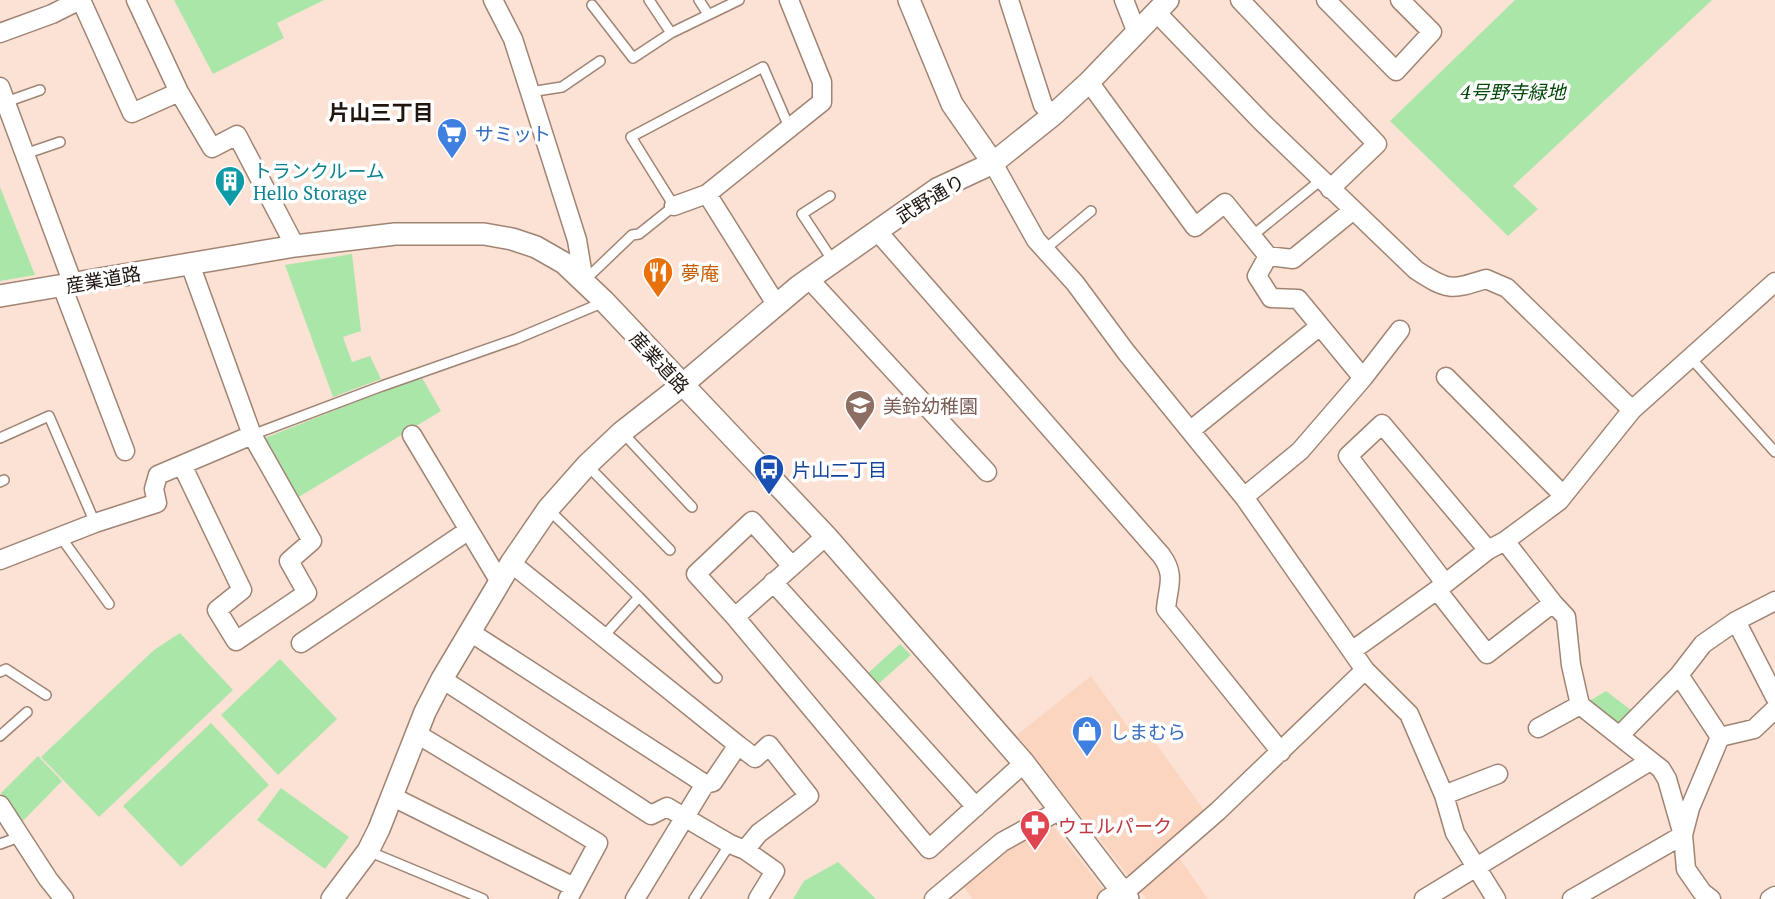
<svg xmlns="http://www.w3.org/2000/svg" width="1775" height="899" font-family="'PT Serif','Noto Sans JP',serif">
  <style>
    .built { fill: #fbd5bf }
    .green { fill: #abe6a9 }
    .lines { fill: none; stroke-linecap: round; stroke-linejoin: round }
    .service-casing { stroke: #a08473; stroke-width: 12 }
    .minor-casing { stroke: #a08473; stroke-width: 21 }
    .tertiary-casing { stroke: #a08473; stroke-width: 24 }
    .service { stroke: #fff; stroke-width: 9 }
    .minor { stroke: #fff; stroke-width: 18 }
    .tertiary { stroke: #fff; stroke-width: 21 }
    .labels { text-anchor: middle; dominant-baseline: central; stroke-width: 7; stroke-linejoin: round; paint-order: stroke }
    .park-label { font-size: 19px; font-style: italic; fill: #04480a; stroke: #fff }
    .shop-label { font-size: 19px; fill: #366cbe; stroke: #fff; text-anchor: start }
    .culture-label { font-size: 19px; fill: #0d838f; stroke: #fff; text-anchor: start }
    .street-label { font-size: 19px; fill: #201610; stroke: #fff }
    .food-label { font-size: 19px; fill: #c56008; stroke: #fff; text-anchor: start }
    .education-label { font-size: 19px; fill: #785e54; stroke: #fff; text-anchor: start }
    .transit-label { font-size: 19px; fill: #164399; stroke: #fff; text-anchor: start }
    .health-label { font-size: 19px; fill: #be3a42; stroke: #fff; text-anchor: start }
    .neighbourhood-label { font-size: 21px; font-weight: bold; fill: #201610; stroke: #fff }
  </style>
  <rect width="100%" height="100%" fill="#fbe2d4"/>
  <path class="built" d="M 1091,676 L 1136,738 L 1146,730 L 1206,813 L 1131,879 L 1017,735 Z
    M 1044,825 L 1055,828 L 1103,889 L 1103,895 L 1098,899 L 973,899 L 962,885 L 1005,848 Z
    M 1178,856 L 1208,899 L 1146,899 L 1140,890 Z"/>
  <path class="green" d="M 174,0 L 324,0 L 277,23 L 284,38 L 213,74 Z
    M 1515,0 L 1712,0 L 1513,186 L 1538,209 L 1508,236 L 1390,121 Z
    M 0,187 L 35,275 L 0,281 Z
    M 352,254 L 361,331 L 343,337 L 352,362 L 370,356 L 381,379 L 333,397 L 285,265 Z
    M 421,376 L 441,411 L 297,498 L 260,440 Z
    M 180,633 L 233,690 L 99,817 L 41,757 L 154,650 Z
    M 900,644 L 911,655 L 876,686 L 866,675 Z
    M 280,659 L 337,719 L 278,775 L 221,715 Z
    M 1606,691 L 1636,714 L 1620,731 L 1586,703 Z
    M 211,723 L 269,785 L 181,867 L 123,806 Z
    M 38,756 L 62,781 L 22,822 L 1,793 Z
    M 281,788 L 349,837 L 325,869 L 257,820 Z
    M 838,862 L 876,899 L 793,899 L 804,881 Z"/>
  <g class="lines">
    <g class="service-casing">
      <path id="service" d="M 649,0 L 671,33 L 739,0
        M 699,0 L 708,14
        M 592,5 L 633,58 L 671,33
        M 530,92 L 562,87 L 600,61
        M 6,102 L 40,90
        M 25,154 L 60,142
        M 830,196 L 802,214 L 833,261
        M 1252,236 L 1321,180
        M 1044,250 L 1091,211
        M 584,281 L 632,235 L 639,234 L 674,206 L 631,137 L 763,67 L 789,127
        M 1690,357 L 1775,452
        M 622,432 L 692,507
        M 252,435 L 382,386 L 516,339 L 604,302
        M 0,438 L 49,416 L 95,523
        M 588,466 L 670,550
        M 0,482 L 4,480
        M 548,509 L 639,597 L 717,678
        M 60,536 L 109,604
        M 603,637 L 639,597
        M 0,672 L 6,669 L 46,695
        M 0,736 L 27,712
        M 0,844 L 19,837
        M 368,851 L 483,899
        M 694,899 L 730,844"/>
    </g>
    <g class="minor-casing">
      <path id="minor" d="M 81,0 L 132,113 L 179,92
        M 136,0 L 179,92 L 212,148 L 237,135 L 295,246
        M 493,0 L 513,39 L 530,92 L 577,240 L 584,282
        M 1009,0 L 1043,105 L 1053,115
        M 1124,0 L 1137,33
        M 1240,0 L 1377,144 L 1330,189
        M 1326,0 L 1396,71 L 1432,32 L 1400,0
        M 1156,12 L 1262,122 L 1416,270 C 1448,291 1451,290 1486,279 L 1507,288 L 1632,410
        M 0,33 L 52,14 L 80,0
        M 1089,82 L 1195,227 L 1225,203 L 1268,256 L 1257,276 L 1271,298 L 1298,299 L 1363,378
        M 0,87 L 73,284
        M 993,163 L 1036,240 L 1075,283 L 1126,352 L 1244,497 L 1365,670 L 1409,714 L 1444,795 L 1455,833 L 1496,899
        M 707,194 L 776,304
        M 674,206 L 707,194 L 822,102 L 822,82 L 789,0
        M 878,232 L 1161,555 C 1176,575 1168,586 1166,609 L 1281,752
        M 1268,256 L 1293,259 L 1352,211
        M 809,279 L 987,472
        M 62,286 L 125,451
        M 1446,377 L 1563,495
        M 1191,430 L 1320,326
        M 412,435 L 500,582
        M 182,465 L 242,590 L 217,610 L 236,641 L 307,593 L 289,561 L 312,541 L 252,435 L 190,264
        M 1244,497 L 1300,451 L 1363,378 L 1400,330
        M 1505,541 L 1553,603 L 1566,617 L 1571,665 L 1580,705 L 1661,769 L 1667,779 L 1683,835 L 1686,869 L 1702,892 L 1711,899
        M 0,560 L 95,523 L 157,503 L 154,489 L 158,475 L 252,435
        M 511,563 L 738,745 L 713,782 L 705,784 L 635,899
        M 791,565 L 752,521 L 696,574 L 735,617 L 929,849 L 1024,763
        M 773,582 L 976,807
        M 1445,583 L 1348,456 L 1382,424 L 1488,550
        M 1437,590 L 1487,654 L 1553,603
        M 735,617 L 826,536
        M 1736,621 L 1775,697
        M 470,632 L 705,784
        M 301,643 L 469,530
        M 1353,650 L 1437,590 L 1488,550 L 1505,541 L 1559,501 L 1632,410 L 1775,282
        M 1679,675 L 1720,737
        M 442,679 L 651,815 L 667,807 L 730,844 L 745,850 L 775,871 L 758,899
        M 1538,728 L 1580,705
        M 417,734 L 598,843 L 568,899
        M 1620,735 L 1679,675 L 1703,644 L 1736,621 L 1775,601
        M 1720,737 L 1754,729 L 1775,709
        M 738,745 L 755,758 L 769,745 L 809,796 L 759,833 L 745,850
        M 1444,795 L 1498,774
        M 393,797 L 574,887
        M 0,805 L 48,879 L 64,899
        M 934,899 L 1002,842 L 1060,810
        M 1107,899 L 1133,885 L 1218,811 L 1365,670
        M 1424,899 L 1650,761
        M 1572,899 L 1683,835 L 1690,808 L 1720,737
        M 1770,899 L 1775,896"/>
    </g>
    <g class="tertiary-casing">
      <path id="tertiary" d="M 909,0 L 952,104 L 993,163
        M 0,296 L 295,246 L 395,234 L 484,234 L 512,239 L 536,247 L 564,263 L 604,301 L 826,536 L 1024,763 L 1128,899
        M 332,899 L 368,851 L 379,829 L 425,712 L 442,679 L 511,563 L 548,509 L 587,465 L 622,432 L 682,385 L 799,286 L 937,189 L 993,163 L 1053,115 L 1089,82 L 1168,0"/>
    </g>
    <use href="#service" class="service"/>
    <use href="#minor" class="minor"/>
    <use href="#tertiary" class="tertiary"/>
  </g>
  <defs>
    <g id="supermarket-pin" transform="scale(1.575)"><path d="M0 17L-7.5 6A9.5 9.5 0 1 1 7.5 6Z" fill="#3f7fe0" stroke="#fff"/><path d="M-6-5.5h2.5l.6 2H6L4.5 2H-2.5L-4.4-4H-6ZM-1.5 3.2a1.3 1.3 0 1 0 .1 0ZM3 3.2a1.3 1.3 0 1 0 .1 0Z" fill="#fff"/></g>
    <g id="building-pin" transform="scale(1.575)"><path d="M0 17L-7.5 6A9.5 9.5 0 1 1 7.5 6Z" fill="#0f9aa8" stroke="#fff"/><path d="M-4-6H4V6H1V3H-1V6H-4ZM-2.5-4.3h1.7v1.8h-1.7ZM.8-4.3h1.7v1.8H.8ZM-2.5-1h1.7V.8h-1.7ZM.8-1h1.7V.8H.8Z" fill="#fff"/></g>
    <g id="restaurant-pin" transform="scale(1.575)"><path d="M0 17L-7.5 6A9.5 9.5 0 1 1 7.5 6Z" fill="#e8710a" stroke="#fff"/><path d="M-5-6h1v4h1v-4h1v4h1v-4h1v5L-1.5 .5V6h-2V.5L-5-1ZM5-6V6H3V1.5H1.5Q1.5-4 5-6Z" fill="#fff"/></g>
    <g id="school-pin" transform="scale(1.575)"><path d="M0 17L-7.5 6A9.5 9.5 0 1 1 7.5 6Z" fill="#8d6e63" stroke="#fff"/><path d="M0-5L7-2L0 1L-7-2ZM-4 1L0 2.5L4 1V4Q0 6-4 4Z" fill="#fff"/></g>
    <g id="bus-pin" transform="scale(1.575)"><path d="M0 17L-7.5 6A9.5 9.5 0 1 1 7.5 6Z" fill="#1a4fb4" stroke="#fff"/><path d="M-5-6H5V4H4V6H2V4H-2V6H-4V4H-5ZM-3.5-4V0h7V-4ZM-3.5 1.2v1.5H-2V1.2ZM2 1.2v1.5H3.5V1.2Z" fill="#fff"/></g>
    <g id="shop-pin" transform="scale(1.575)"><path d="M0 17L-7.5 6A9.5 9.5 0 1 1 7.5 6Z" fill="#3f7fe0" stroke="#fff"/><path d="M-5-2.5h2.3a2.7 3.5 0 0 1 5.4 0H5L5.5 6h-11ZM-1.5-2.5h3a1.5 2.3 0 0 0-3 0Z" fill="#fff"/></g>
    <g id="pharmacy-pin" transform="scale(1.575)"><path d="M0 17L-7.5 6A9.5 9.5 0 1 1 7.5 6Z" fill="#e0444e" stroke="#fff"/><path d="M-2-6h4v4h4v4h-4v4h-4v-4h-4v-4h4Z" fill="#fff"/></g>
  </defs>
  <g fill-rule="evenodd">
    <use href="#supermarket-pin" x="452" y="133"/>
    <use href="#building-pin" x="230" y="181"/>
    <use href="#restaurant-pin" x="658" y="272"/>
    <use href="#school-pin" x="860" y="405"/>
    <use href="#bus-pin" x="769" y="469"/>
    <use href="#shop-pin" x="1087" y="731"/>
    <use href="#pharmacy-pin" x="1035" y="825"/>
  </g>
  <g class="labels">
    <g class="park-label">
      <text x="1513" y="91">4号野寺緑地</text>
    </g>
    <g class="shop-label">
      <text x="475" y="133">サミット</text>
      <text x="1110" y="731">しまむら</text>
    </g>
    <g class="culture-label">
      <text x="253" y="170">トランクルーム<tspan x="253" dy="22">Hello Storage</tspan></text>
    </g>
    <g class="street-label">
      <text transform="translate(930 198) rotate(-31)">武野通り</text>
      <text transform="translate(103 279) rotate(-10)">産業道路</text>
      <text transform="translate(660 362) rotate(47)">産業道路</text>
    </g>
    <g class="food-label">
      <text x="681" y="272">夢庵</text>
    </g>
    <g class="education-label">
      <text x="883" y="405">美鈴幼稚園</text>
    </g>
    <g class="transit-label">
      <text x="792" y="469">片山二丁目</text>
    </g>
    <g class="health-label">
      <text x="1058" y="825">ウェルパーク</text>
    </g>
    <g class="neighbourhood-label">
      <text x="381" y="112">片山三丁目</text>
    </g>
  </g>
</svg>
